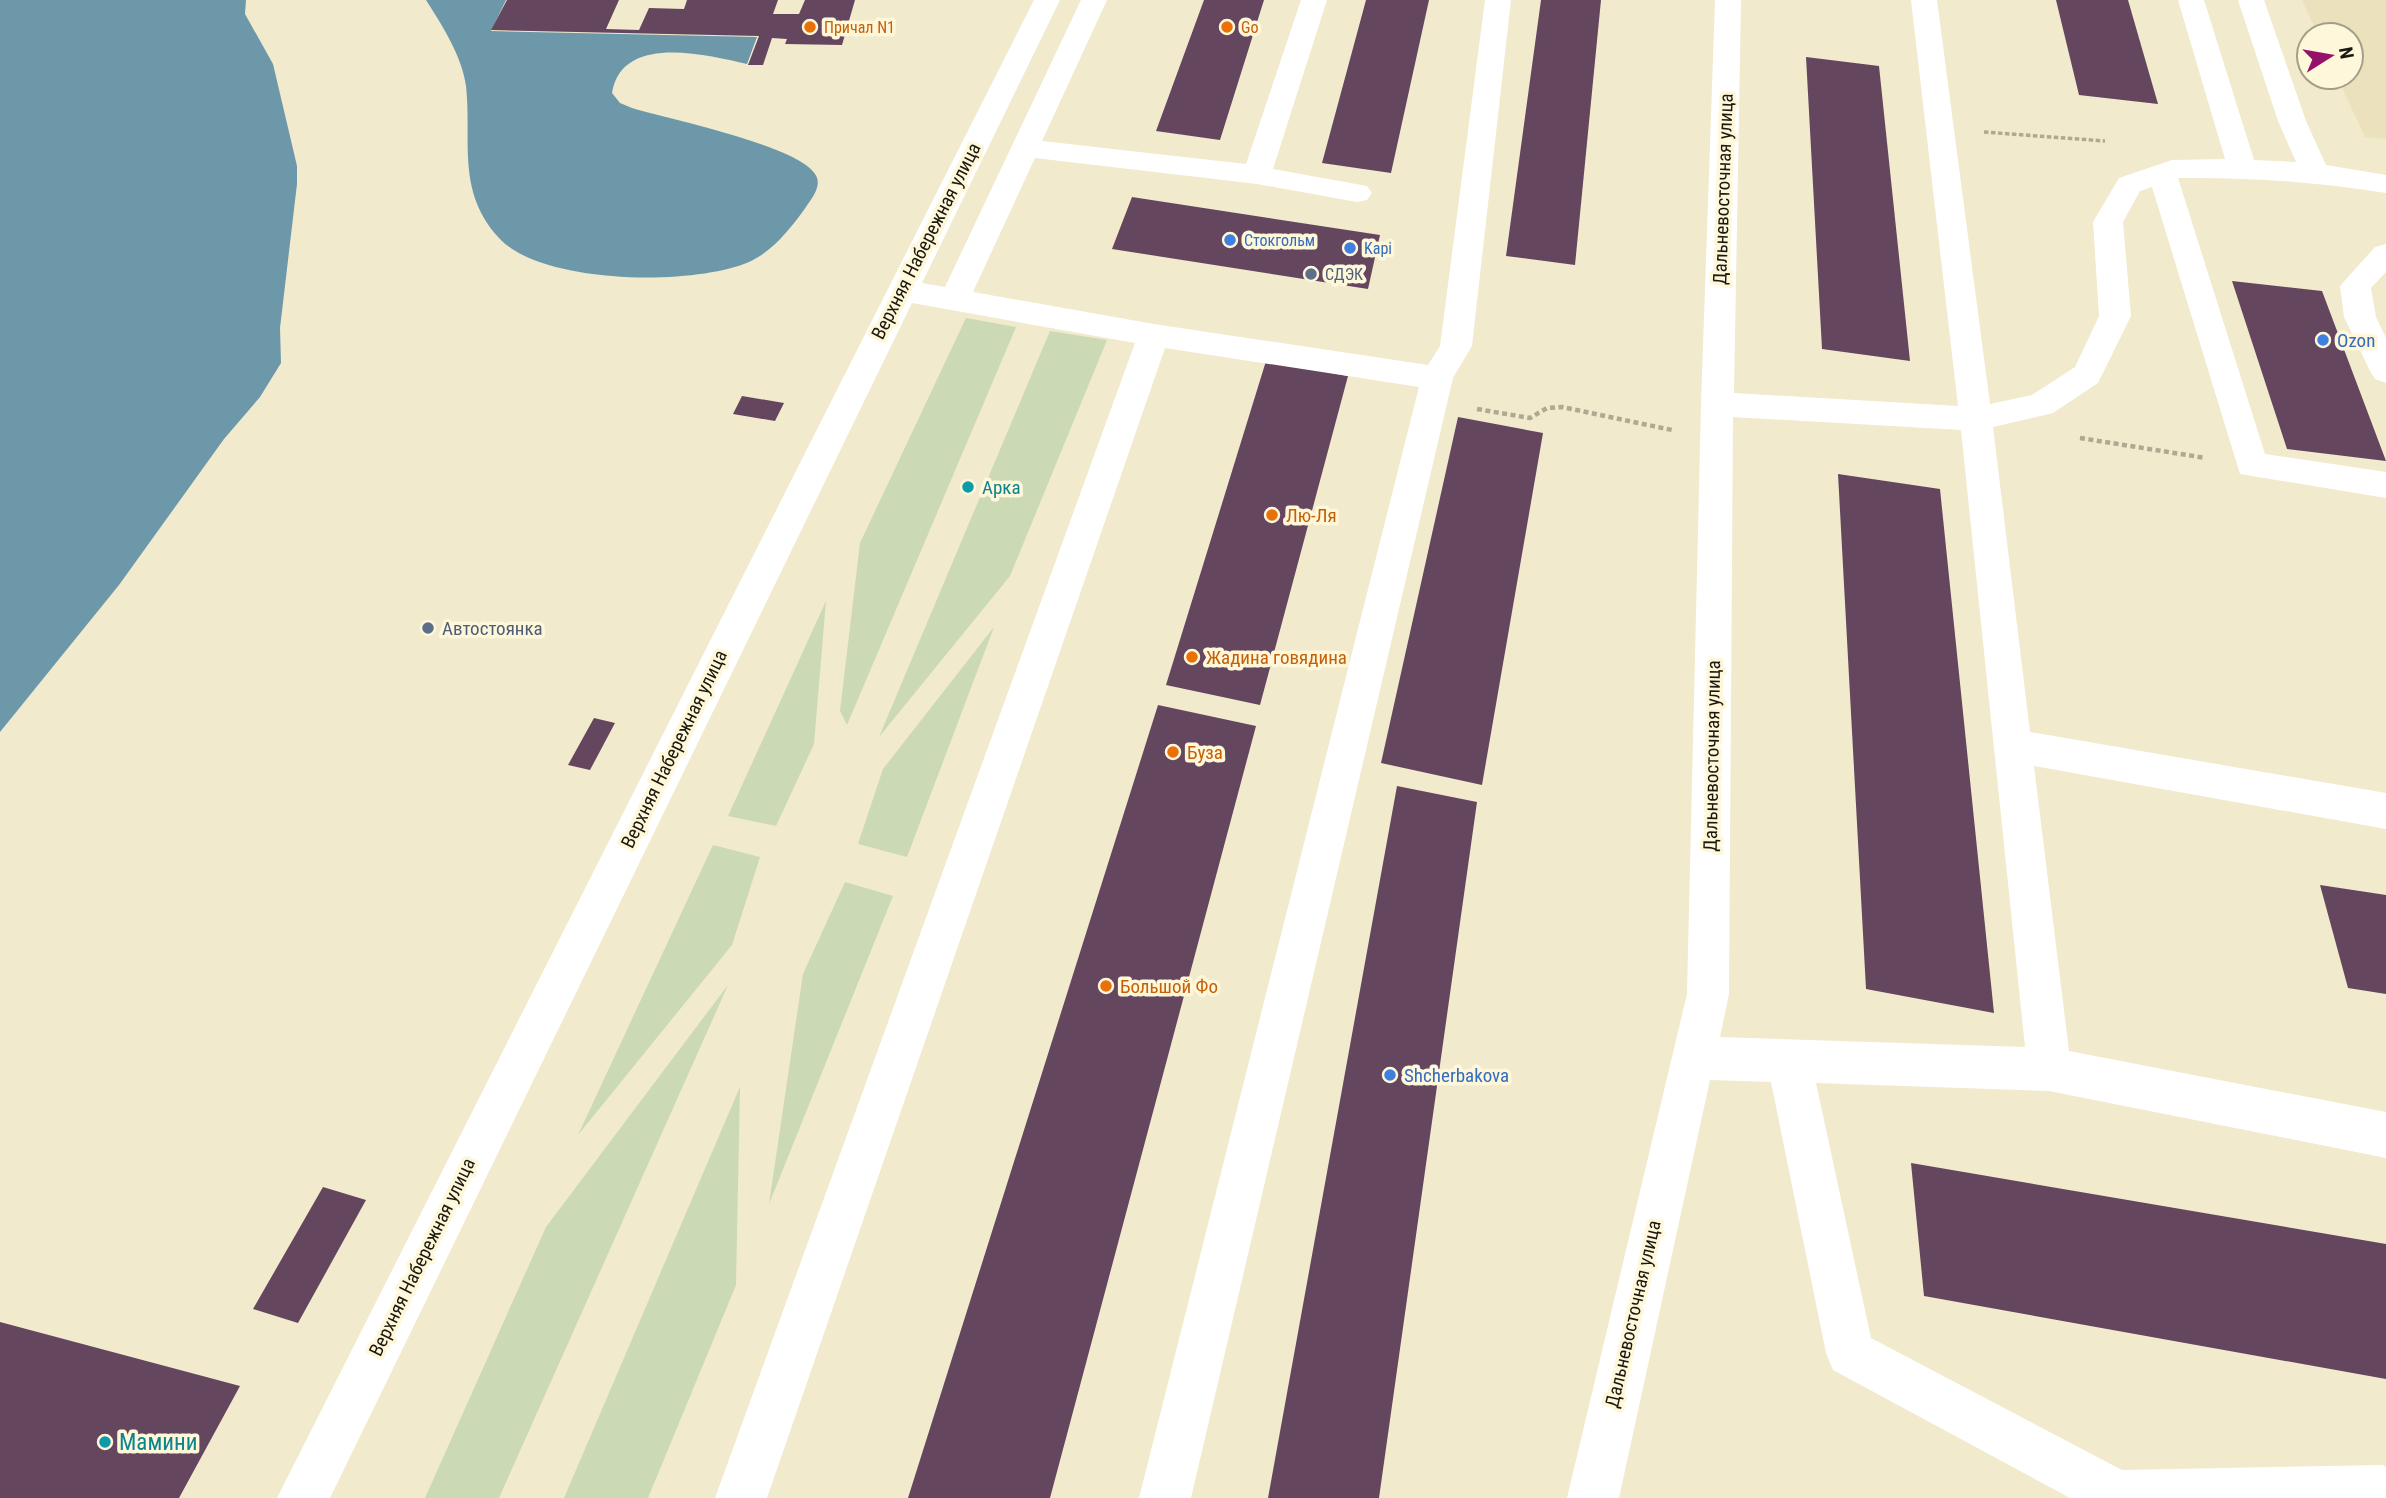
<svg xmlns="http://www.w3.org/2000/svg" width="2386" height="1498" font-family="'Roboto Condensed',sans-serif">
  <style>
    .built { fill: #ebe2bd }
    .green { fill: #cbd9b4 }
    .water { fill: #6d98aa }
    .building { fill: #64465e }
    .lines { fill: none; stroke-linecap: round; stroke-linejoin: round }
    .path-far1 { stroke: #afa992; stroke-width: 3.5; stroke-dasharray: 4.5 2.5; stroke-linecap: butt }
    .path { stroke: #afa992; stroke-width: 4.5; stroke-dasharray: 5 3.5; stroke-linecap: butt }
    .minor { fill: #fff; fill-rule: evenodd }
    .food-dot { fill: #e8710a; stroke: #fef7da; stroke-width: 2.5 }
    .shop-dot { fill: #3f7fe0; stroke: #fef7da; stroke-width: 2.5 }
    .service-dot { fill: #5c6f8a; stroke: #fef7da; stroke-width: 2.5 }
    .culture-dot { fill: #0f9aa8; stroke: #fef7da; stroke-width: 2.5 }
    .labels { text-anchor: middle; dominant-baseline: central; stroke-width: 7; stroke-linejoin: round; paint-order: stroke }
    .far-food-label { font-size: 16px; fill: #c56008; stroke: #fef7da; text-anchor: start }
    .far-shop-label { font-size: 16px; fill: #366cbe; stroke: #fef7da; text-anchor: start }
    .far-service-label { font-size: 16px; fill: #4e5e75; stroke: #fef7da; text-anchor: start }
    .street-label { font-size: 19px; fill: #1b180e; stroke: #fef7da }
    .shop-label { font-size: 19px; fill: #366cbe; stroke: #fef7da; text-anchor: start }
    .culture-label { font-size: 19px; fill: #0d838f; stroke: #fef7da; text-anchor: start }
    .food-label { font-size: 19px; fill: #c56008; stroke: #fef7da; text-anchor: start }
    .service-label { font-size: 19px; fill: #4e5e75; stroke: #fef7da; text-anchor: start }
    .near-culture-label { font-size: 23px; fill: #0d838f; stroke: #fef7da; text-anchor: start }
  </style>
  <rect width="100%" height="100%" fill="#f1eacd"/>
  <path class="built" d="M 2302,0 L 2386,0 L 2386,139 L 2365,137 L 2337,77 L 2351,77 L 2351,35 L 2318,35 Z"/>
  <path class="green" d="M 966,318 L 1016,327 L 847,725 L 840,711 L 860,543 Z
    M 1050,331 L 1107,340 L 1010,576 L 879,737 Z
    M 826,601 L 814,744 L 776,826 L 728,816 Z
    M 994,627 L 907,857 L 858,844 L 883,769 Z
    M 713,845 L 760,857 L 732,945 L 578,1135 Z
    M 845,882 L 893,896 L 769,1204 L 803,974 Z
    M 728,985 L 499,1498 L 425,1498 L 546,1227 Z
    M 740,1087 L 736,1285 L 648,1498 L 564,1498 Z"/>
  <path class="water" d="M 0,0 L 246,0 L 245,14 L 273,64 L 297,166 L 297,184 L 280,328 L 281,363 L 260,397 L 224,439 L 119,585 L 0,732 Z
    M 426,0 L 506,0 L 491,31 L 757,37 L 747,64 C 706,55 622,33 612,93 L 620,103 L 632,108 C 668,119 796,145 815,174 C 823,185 812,198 806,207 C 791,228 773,251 749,262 C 694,286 542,285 499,238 C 456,191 472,142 466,86 C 462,56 442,25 426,0 Z"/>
  <path class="building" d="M 507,0 L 619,0 L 606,29 L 639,30 L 649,8 L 684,9 L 687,0 L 778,0 L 773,14 L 799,14 L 805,0 L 855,0 L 842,45 L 785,44 L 787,39 L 772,38 L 763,65 L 748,65 L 759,36 L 491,30 Z
    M 1204,0 L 1264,0 L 1220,140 L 1156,131 Z
    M 1366,0 L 1429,0 L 1391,173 L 1322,163 Z
    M 1541,0 L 1601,0 L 1575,265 L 1506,256 Z
    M 2056,0 L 2128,0 L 2158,104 L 2079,95 Z
    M 1806,57 L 1879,66 L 1910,361 L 1822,349 Z
    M 1132,197 L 1380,235 L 1368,289 L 1112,249 Z
    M 2232,281 L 2322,291 L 2386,461 L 2287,449 Z
    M 1266,361 L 1348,376 L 1260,705 L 1166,685 Z
    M 742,396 L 784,403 L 775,421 L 733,414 Z
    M 1458,417 L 1543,433 L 1482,785 L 1381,763 Z
    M 1838,474 L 1940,489 L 1994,1013 L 1866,989 Z
    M 1158,705 L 1256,726 L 1050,1498 L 908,1498 Z
    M 594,718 L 615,723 L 590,770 L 568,765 Z
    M 1397,786 L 1477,802 L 1379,1498 L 1268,1498 Z
    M 2320,885 L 2386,895 L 2386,994 L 2348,988 Z
    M 1911,1163 L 2386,1244 L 2386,1379 L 1924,1296 Z
    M 323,1187 L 366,1200 L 298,1323 L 253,1309 Z
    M 0,1322 L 240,1386 L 179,1498 L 0,1498 Z"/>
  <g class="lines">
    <path class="path-far1" d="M 1984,132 L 2105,141"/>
    <path class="path" d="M 1477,409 L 1530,418 L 1547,408 L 1562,407 L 1672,430
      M 2080,438 L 2206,458"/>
    <path class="minor" d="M 1034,0 L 1060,0 L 922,283 L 945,287 L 1081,0 L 1107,0 L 1042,141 L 1246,164 L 1301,0 L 1327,0 L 1273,169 L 1367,186 L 1372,193 L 1367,200 L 1357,202 L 1257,184 L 1035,158 L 973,292 L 1154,324 L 1428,365 L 1440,346 L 1485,0 L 1511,0 L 1472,346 L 1453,378 L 1191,1498 L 1139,1498 L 1419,387 L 1165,348 L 767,1498 L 715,1498 L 1135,343 L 912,303 L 330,1498 L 277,1498 Z
      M 1715,0 L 1741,0 L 1734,393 L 1958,406 L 1911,0 L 1937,0 L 1990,404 L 2032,395 L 2075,367 L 2099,316 L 2093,222 L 2119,178 L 2172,160 L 2225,159 L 2178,0 L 2204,0 L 2254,160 L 2296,162 L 2278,121 L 2238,0 L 2264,0 L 2306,121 L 2326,165 L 2386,175 L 2386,193 C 2316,182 2249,177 2178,178 L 2265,454 L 2386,472 L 2386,498 L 2240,474 L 2152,187 L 2140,191 L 2123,222 L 2131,316 L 2098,383 L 2053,413 L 1993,427 L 2030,732 L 2386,793 L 2386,829 L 2034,766 L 2069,1051 L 2386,1112 L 2386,1158 L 2049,1091 L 1816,1083 L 1871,1338 L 2122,1470 L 2383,1465 L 2386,1467 L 2386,1498 L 2070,1498 L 1833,1370 L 1826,1353 L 1771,1082 L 1710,1080 L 1619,1498 L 1567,1498 L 1687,994 L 1701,404 ZM 1733,417 L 1961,430 L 2025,1047 L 1720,1037 L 1729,994 Z
      M 2386,244 L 2386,272 L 2371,288 L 2376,317 L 2386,338 L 2386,383 L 2375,379 L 2370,371 L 2344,317 L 2340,286 L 2375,247 Z"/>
  </g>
  <g class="food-dot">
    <circle cx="810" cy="27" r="7"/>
    <circle cx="1227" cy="27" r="7"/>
    <circle cx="1272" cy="515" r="7"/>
    <circle cx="1192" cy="657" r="7"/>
    <circle cx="1173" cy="752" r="7"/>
    <circle cx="1106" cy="986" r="7"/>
  </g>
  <g class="shop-dot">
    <circle cx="1230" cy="240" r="7"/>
    <circle cx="1350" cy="248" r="7"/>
    <circle cx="2323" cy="340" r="7"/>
    <circle cx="1390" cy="1075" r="7"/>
  </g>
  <g class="service-dot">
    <circle cx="1311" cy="274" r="7"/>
    <circle cx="428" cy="628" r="7"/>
  </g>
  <g class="culture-dot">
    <circle cx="968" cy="487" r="7"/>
    <circle cx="105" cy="1442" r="7"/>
  </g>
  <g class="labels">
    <g class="far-food-label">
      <text x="824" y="27">Причал N1</text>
      <text x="1241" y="27">Go</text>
    </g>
    <g class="far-shop-label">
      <text x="1244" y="240">Стокгольм</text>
      <text x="1364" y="248">Kapi</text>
    </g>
    <g class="far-service-label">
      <text x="1325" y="274">СДЭК</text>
    </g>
    <g class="street-label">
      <text transform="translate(1723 189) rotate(-88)">Дальневосточная улица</text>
      <text transform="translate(926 241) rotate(-63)">Верхняя Набережная улица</text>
      <text transform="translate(674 749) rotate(-64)">Верхняя Набережная улица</text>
      <text transform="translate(1712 756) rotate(-89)">Дальневосточная улица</text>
      <text transform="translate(422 1257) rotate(-64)">Верхняя Набережная улица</text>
      <text transform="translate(1633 1314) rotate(-77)">Дальневосточная улица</text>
    </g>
    <g class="shop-label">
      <text x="2337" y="340">Ozon</text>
      <text x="1404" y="1075">Shcherbakova</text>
    </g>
    <g class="culture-label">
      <text x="982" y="487">Арка</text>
    </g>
    <g class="food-label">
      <text x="1286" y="515">Лю-Ля</text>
      <text x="1206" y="657">Жадина говядина</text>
      <text x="1187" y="752">Буза</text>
      <text x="1120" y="986">Большой Фо</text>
    </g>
    <g class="service-label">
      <text x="442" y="628">Автостоянка</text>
    </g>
    <g class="near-culture-label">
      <text x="119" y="1442">Мамини</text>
    </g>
  </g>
  <g transform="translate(2330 56) rotate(79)"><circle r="33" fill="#fef7da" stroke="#a39e88" stroke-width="2"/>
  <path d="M0-5L12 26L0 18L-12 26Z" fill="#95116a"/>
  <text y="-10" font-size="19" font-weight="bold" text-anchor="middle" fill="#1b180e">N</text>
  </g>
</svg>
